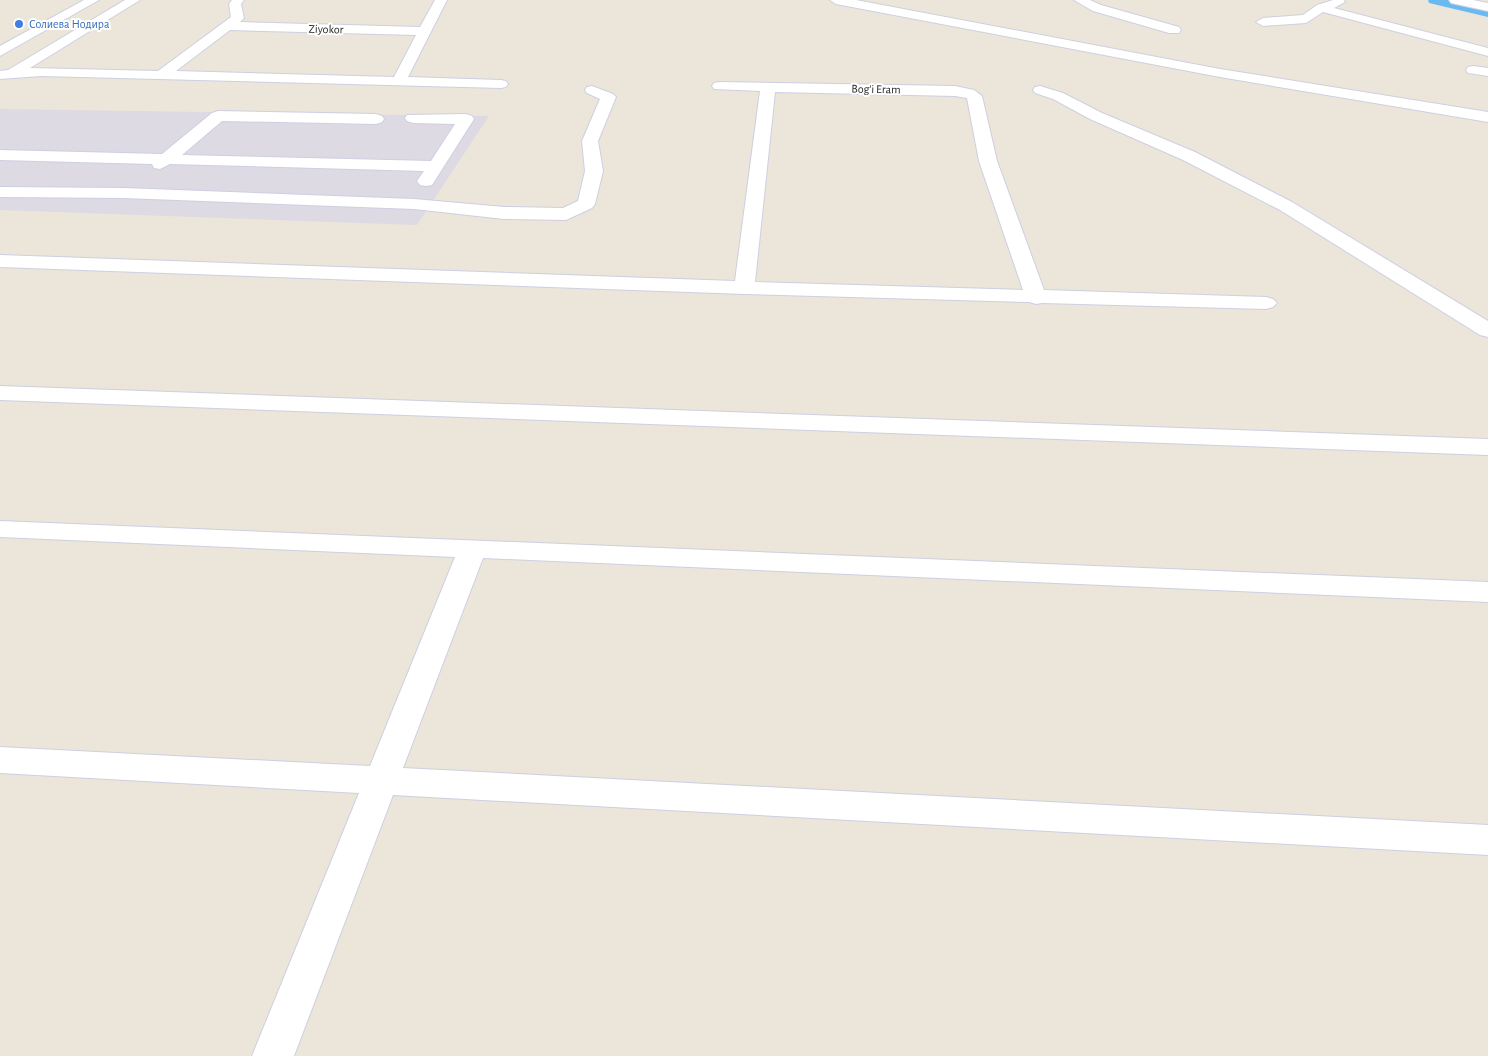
<svg xmlns="http://www.w3.org/2000/svg" width="1488" height="1056" font-family="'Alegreya Sans',sans-serif">
  <style>
    .industrial { fill: #dedae3 }
    .lines { fill: none; stroke-linecap: round; stroke-linejoin: round }
    .canal { fill: #69baf0; fill-rule: evenodd }
    .minor-casing { stroke: #cecfe2; stroke-width: 2 }
    .minor { fill: #fff; fill-rule: evenodd }
    .shop-dot { fill: #3f7fe0; stroke: #fff; stroke-width: 2 }
    .labels { text-anchor: middle; dominant-baseline: central; stroke-width: 4; stroke-linejoin: round; paint-order: stroke }
    .far-shop-label { font-size: 12px; fill: #366cbe; stroke: #fff; text-anchor: start }
    .far-street-label { font-size: 12px; fill: #282828; stroke: #fff }
  </style>
  <rect width="100%" height="100%" fill="#ebe6d9"/>
  <path class="industrial" d="M 0,109 L 489,116 L 417,225 L 0,210 Z"/>
  <g class="lines">
    <path class="canal" d="M 1428,0 L 1450,0 L 1488,9 L 1488,17 L 1429,3 Z"/>
    <g class="minor-casing">
      <path id="minor" d="M 84,0 L 99,0 L 0,56 L 0,46 Z
        M 125,0 L 140,0 L 30,68 L 158,71 L 231,17 L 229,4 L 232,0 L 244,0 L 241,4 L 244,18 L 240,22 L 420,27 L 435,0 L 447,0 L 408,77 L 501,80 L 506,81 L 508,84 L 506,87 L 501,88 L 41,76 L 0,79 L 0,71 L 8,70 ZM 230,30 L 416,35 L 394,77 L 176,71 Z
        M 830,0 L 856,0 L 1220,69 L 1488,112 L 1488,122 L 1220,77 L 836,4 Z
        M 1074,0 L 1090,0 L 1101,5 L 1179,27 L 1181,30 L 1179,33 L 1169,33 L 1093,11 Z
        M 1333,0 L 1344,0 L 1345,2 L 1334,8 L 1488,48 L 1488,56 L 1323,12 L 1306,23 L 1263,26 L 1256,22 L 1263,18 L 1303,15 L 1317,5 Z
        M 1449,0 L 1473,0 L 1488,3 L 1488,11 L 1451,3 Z
        M 1473,66 L 1488,68 L 1488,76 L 1468,73 L 1466,70 L 1468,67 Z
        M 719,82 L 955,86 L 974,90 L 982,96 L 997,161 L 1044,290 L 1266,297 L 1273,299 L 1277,303 L 1273,307 L 1266,309 L 1042,303 L 1036,304 L 1029,302 L 744,294 L 0,267 L 0,255 L 735,281 L 760,91 L 714,89 L 712,86 L 714,83 ZM 775,92 L 955,96 L 967,98 L 979,161 L 1023,290 L 755,282 Z
        M 592,86 L 613,94 L 616,97 L 598,141 L 603,171 L 595,204 L 592,208 L 566,220 L 504,219 L 414,209 L 124,198 L 0,197 L 0,187 L 124,188 L 414,199 L 504,207 L 563,208 L 578,201 L 585,171 L 582,141 L 600,99 L 587,93 L 585,90 L 587,87 Z
        M 1040,86 L 1063,93 L 1102,113 L 1195,152 L 1292,202 L 1488,321 L 1488,337 L 1480,335 L 1280,210 L 1183,160 L 1090,119 L 1053,99 L 1035,93 L 1033,90 L 1035,87 Z
        M 218,111 L 376,114 L 382,116 L 384,119 L 382,122 L 376,124 L 222,121 L 182,155 L 431,161 L 455,124 L 413,123 L 407,121 L 405,118 L 407,115 L 466,114 L 472,116 L 474,119 L 432,185 L 426,186 L 420,185 L 417,181 L 424,171 L 170,164 L 160,169 L 154,168 L 152,164 L 0,160 L 0,150 L 162,154 L 212,113 Z
        M 0,386 L 1488,439 L 1488,455 L 0,400 Z
        M 0,521 L 1488,582 L 1488,602 L 483,558 L 403,768 L 1488,825 L 1488,855 L 393,795 L 294,1056 L 252,1056 L 359,793 L 0,773 L 0,747 L 370,766 L 455,557 L 0,537 Z"/>
    </g>
    <use href="#minor" class="minor"/>
  </g>
  <circle class="shop-dot" cx="19" cy="24" r="5"/>
  <g class="labels">
    <g class="far-shop-label">
      <text x="29" y="24">Солиева Нодира</text>
    </g>
    <g class="far-street-label">
      <text transform="translate(326 29) rotate(1)">Ziyokor</text>
      <text transform="translate(876 89) rotate(1)">Bog'i Eram</text>
    </g>
  </g>
</svg>
